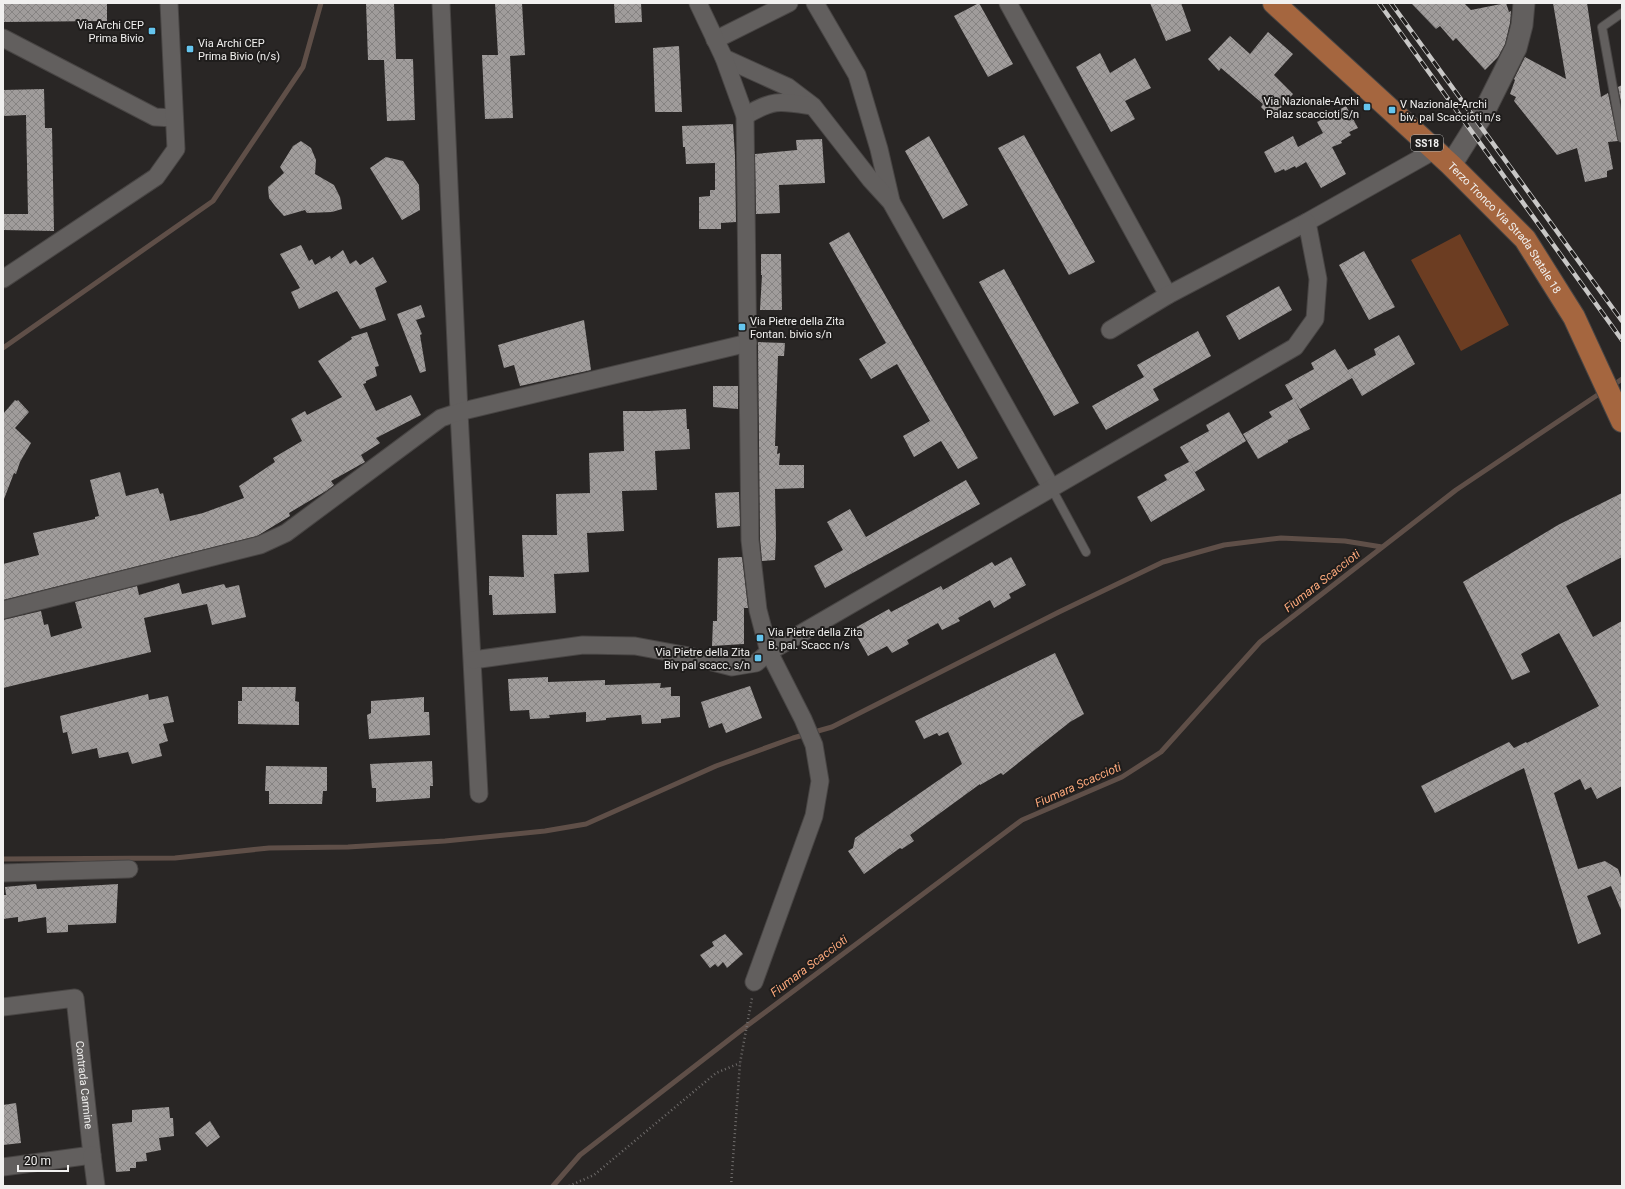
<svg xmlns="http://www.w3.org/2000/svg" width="1625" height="1189" font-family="Roboto,sans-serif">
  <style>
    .garden { fill: #6c3d22 }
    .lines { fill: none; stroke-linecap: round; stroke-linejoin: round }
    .stream { stroke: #5f4f48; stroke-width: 5 }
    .building { fill: url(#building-cross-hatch) }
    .service-casing { stroke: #484544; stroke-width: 10 }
    .minor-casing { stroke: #484544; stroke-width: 19 }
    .tertiary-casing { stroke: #484544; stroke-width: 23 }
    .primary-casing { stroke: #484544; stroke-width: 24 }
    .path { stroke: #706d6c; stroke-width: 2.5; stroke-dasharray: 1 3; stroke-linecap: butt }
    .service { stroke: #625f5e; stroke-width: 8 }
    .minor { stroke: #625f5e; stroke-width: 17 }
    .tertiary { stroke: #625f5e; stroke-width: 21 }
    .primary { stroke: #a5663f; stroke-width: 22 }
    .rail-casing { stroke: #c8c7c6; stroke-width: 4.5 }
    .rail { stroke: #1f1d1c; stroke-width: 3; stroke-dasharray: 9; stroke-linecap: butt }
    .poi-dot { fill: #65c5ee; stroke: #1f1d1c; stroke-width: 1.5 }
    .labels { text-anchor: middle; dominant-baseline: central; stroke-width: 4; stroke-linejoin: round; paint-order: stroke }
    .shield { fill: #1f1d1c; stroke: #b2b1b0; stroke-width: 1 }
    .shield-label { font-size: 10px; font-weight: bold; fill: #f1f0ef }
    .poi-label { font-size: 11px; fill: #f1f0ef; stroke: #1f1d1c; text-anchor: start }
    .street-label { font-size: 11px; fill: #f1f0ef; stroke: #1f1d1c }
    .water-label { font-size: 12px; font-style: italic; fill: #fca87b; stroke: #1f1d1c }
  </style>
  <defs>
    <pattern id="building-cross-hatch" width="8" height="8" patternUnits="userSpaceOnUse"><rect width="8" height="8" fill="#a09c9b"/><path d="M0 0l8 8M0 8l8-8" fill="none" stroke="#868382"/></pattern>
  </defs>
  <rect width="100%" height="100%" fill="#292625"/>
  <path class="garden" d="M 1460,234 L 1509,325 L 1461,351 L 1411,260 Z"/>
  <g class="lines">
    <path class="stream" d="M 3,348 L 213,201 L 303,67 L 321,3
      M 1612,386 L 1622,379
      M 3,859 L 175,858 L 269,848 L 348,847 L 445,841 L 545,831 L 586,824 L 716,766 L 793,738 L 832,727 L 1059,612 L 1163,562 L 1224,545 L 1281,538 L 1345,541 L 1382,547
      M 553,1186 L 580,1155 L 748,1025 L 1022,820 L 1122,777 L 1161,752 L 1260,642 L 1456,490 L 1602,392"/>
  </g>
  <path class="building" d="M 4,3 L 107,3 L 107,21 L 4,22 Z
    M 366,3 L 394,3 L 396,59 L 413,59 L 415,120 L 387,121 L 384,60 L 368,60 Z
    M 495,3 L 522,3 L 525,55 L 510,56 L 513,118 L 485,119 L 482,55 L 498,55 Z
    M 614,3 L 641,3 L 642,22 L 615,23 Z
    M 979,3 L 1013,64 L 988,77 L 954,16 Z
    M 1150,3 L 1181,3 L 1191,31 L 1166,41 Z
    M 1411,3 L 1464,3 L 1471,10 L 1506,3 L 1509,12 L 1511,11 L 1510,23 L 1505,44 L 1498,57 L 1485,70 L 1456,38 L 1453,41 L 1440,26 L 1436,29 Z
    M 1553,3 L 1587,3 L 1601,97 L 1608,93 L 1618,141 L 1608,142 L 1613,169 L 1607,171 L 1607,177 L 1585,182 L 1577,148 L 1557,155 L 1514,101 L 1516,97 L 1510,94 L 1515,80 L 1514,79 L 1525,57 L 1566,79 Z
    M 1268,32 L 1293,54 L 1274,75 L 1293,94 L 1272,118 L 1261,107 L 1263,104 L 1221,68 L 1219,71 L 1208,59 L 1230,36 L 1250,54 Z
    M 679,46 L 682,112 L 655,112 L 653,48 Z
    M 1100,53 L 1110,73 L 1135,58 L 1151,88 L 1125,101 L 1135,119 L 1111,132 L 1076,67 Z
    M 1622,85 L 1622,107 L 1618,87 Z
    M 44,89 L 45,128 L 52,128 L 54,231 L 3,230 L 3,214 L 28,214 L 26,115 L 3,116 L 3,90 Z
    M 1346,106 L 1358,128 L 1349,132 L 1351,135 L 1341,141 L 1342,143 L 1332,147 L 1346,174 L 1321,188 L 1306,162 L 1296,168 L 1295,166 L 1285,171 L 1284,169 L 1275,173 L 1264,152 L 1293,136 L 1298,147 L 1323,133 L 1317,122 Z
    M 733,124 L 735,156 L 736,222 L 721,223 L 721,229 L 699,229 L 699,197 L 710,196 L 710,190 L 715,190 L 715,163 L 686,164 L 685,147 L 683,147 L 682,126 Z
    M 1024,135 L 1095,262 L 1069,275 L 998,148 Z
    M 929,136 L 968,205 L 943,219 L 905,151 Z
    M 822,139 L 825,183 L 779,185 L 780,213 L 756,214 L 755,154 L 797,150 L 796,140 Z
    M 301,141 L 311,148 L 316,160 L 315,174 L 334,185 L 340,197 L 342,209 L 332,212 L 307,213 L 305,210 L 284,216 L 275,206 L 269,198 L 268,187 L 284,173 L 280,167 L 293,146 Z
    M 386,157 L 403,161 L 419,185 L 420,210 L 402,220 L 370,168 Z
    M 849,232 L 978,458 L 958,469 L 941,441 L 914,457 L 903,436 L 930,421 L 897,364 L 871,379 L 859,359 L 886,343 L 829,243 Z
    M 301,245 L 309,261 L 312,259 L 315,265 L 330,256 L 331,259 L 343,250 L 350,264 L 356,260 L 360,265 L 373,257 L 387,282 L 375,288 L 386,320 L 360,329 L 337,291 L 299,309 L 291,292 L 300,288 L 280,254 Z
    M 1364,251 L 1395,307 L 1369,320 L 1339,265 Z
    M 761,254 L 781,254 L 782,310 L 760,310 L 762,275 L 761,275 Z
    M 1004,269 L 1079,403 L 1054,416 L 979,282 Z
    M 1279,286 L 1292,310 L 1239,340 L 1226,316 Z
    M 421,305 L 425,317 L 416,320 L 422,334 L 420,335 L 426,371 L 420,373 L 397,314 Z
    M 584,320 L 591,370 L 520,386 L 514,365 L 504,368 L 498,345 Z
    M 1198,331 L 1211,356 L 1153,389 L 1159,400 L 1106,430 L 1092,406 L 1144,377 L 1137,365 Z
    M 367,332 L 379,366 L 375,367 L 377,376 L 366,381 L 366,383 L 363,384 L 376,411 L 411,395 L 421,415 L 376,438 L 380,443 L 361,455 L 365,462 L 331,481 L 334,485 L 326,491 L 289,513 L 290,516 L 257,536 L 3,600 L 3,564 L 39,555 L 33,533 L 95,519 L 95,517 L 99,516 L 90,480 L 120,472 L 126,496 L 158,488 L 160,494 L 163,493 L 170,521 L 203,513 L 244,498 L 239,486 L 275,462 L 273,458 L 302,441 L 291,419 L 305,411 L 307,415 L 342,397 L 318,361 L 352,339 L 351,337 Z
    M 1399,335 L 1415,364 L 1362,396 L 1352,378 L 1300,409 L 1294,399 L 1310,429 L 1288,440 L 1288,442 L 1258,459 L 1243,434 L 1272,417 L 1269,412 L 1293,399 L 1285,385 L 1314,369 L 1311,363 L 1335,349 L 1348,370 L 1376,355 L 1374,349 Z
    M 758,342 L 785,343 L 784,356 L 778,356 L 775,446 L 778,446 L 777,454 L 780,453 L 779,465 L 804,465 L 804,488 L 775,489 L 776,538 L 775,560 L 762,561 L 760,539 Z
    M 713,386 L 738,386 L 738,409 L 713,407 Z
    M 15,400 L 17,401 L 18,400 L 29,412 L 15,428 L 31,443 L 20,462 L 16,474 L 14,473 L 4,499 L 3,414 Z
    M 686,409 L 687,429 L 689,429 L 690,449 L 655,451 L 657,490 L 622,491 L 624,531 L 587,533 L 589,572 L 554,574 L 556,613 L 493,615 L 492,595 L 489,595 L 489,576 L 524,577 L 522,535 L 557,535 L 556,494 L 590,493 L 589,453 L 624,451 L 623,411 L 649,411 Z
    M 1229,412 L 1246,441 L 1195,472 L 1180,447 L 1209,431 L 1206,425 Z
    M 1189,462 L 1205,490 L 1151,522 L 1137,497 L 1167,480 L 1164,475 Z
    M 966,480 L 980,504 L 825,588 L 814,566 L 843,550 L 827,522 L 850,509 L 866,537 Z
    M 739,492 L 740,526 L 717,528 L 715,493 Z
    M 1622,493 L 1622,557 L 1566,586 L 1593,637 L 1622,621 L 1622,786 L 1597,799 L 1591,787 L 1585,790 L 1580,779 L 1554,793 L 1578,869 L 1605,861 L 1618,869 L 1622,880 L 1622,912 L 1611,886 L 1587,896 L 1601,934 L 1578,944 L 1524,768 L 1435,813 L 1421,786 L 1509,742 L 1514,748 L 1526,742 L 1527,743 L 1599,706 L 1559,633 L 1521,654 L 1530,672 L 1512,680 L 1463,582 L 1558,525 Z
    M 738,557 L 742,557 L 748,608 L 744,608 L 744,644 L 712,646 L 713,621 L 717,621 L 718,558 Z
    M 1011,557 L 1026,585 L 1009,594 L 1011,598 L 994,608 L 990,600 L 958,618 L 960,621 L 942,630 L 938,623 L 907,640 L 909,644 L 892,653 L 887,646 L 868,656 L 853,629 L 889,609 L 891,612 L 941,586 L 943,590 L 992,562 L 995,566 Z
    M 179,583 L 182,594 L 224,584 L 226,588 L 239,585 L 246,617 L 212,625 L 207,604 L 144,618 L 151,652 L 3,688 L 3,620 L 41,611 L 44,625 L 48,624 L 51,637 L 82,628 L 75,602 L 137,586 L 139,595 Z
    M 1055,653 L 1084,714 L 1070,722 L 1003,775 L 1001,773 L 980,785 L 980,784 L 910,835 L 914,841 L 902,849 L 900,848 L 864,874 L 848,851 L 853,848 L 855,838 L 962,764 L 948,732 L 939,736 L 937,733 L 924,739 L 915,721 Z
    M 548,677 L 548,682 L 605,680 L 605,685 L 661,683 L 660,688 L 671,687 L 671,696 L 680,696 L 680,717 L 661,719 L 661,723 L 642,724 L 641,715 L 606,718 L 606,720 L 586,722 L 586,712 L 549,715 L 550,718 L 530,719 L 529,710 L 510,711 L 508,679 Z
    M 750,686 L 762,718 L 726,733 L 722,723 L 709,728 L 701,702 Z
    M 242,687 L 296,687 L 295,701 L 299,702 L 299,725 L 238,724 L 238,701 L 242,701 Z
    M 148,694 L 149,700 L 168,696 L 174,722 L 163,724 L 168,741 L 159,744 L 162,756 L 132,764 L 128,752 L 99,758 L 97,748 L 72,754 L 67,732 L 63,733 L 60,716 Z
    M 424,697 L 424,712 L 429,712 L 430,735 L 369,739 L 367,715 L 371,713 L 371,701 Z
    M 432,761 L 433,786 L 430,786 L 430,798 L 376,802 L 376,788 L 372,788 L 370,764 Z
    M 266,766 L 327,767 L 327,791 L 323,791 L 322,804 L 269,804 L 269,791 L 265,791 Z
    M 36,884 L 37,889 L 118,884 L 116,923 L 68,925 L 68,932 L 47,933 L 46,917 L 18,922 L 18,917 L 3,919 L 3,895 L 6,895 L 5,887 Z
    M 725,934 L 743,954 L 727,968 L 723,962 L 718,967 L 715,964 L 710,968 L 700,955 L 714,946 L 712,942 Z
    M 16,1103 L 21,1143 L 3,1145 L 3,1105 Z
    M 169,1107 L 170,1118 L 173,1118 L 174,1136 L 159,1138 L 161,1150 L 146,1153 L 147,1161 L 136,1162 L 136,1168 L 130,1168 L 130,1171 L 116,1172 L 112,1124 L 132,1122 L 132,1110 Z
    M 210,1121 L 220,1137 L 207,1147 L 195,1133 Z"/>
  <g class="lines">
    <g class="service-casing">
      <path id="service" d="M 1622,13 L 1602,27 L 1622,138
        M 1052,489 L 1086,552"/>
    </g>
    <g class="minor-casing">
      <g id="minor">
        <path d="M 441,3 L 459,412 L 479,794"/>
        <path d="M 815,3 L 857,75 L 879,149 L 891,201"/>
        <path d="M 1008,3 L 1168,295"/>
        <path d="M 3,38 L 155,117 L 174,118"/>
        <path d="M 715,40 L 789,3"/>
        <path d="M 724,58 L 788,87 L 813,106 L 870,179 L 891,202 L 1052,489"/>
        <path d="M 745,116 C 773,99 780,101 811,106"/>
        <path d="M 3,279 L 156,177 L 176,149 L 169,3"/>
        <path d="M 1110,330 L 1168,295 L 1307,222 L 1435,150"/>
        <path d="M 3,610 L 260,545 L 286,533 L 441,418 L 459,412 L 748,343"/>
        <path d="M 473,660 L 583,645 L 635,646 L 689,656 L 732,667 L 756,663 L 769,652 L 758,610 L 750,540 L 745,116 L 724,58 L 698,3"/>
        <path d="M 3,873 L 129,869"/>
        <path d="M 754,982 L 814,816 L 820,781 L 814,745 L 803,719 L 769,652 L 1295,347 L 1315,319 L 1318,279 L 1307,222"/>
        <path id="s1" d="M 3,1007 L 75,998 L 92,1155 L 3,1167"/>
        <path d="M 92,1155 L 96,1186"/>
      </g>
    </g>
    <g class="tertiary-casing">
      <path id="tertiary" d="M 1451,165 L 1483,114 L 1516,48 L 1522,25 L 1524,3"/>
    </g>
    <g class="primary-casing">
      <g id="primary">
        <path id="s2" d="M 1274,3 L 1451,165 L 1525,239 L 1574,317 L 1622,421"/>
      </g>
    </g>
    <path class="path" d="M 569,1186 L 594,1175 L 716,1073 L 740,1063
      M 731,1186 L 740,1063 L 752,998"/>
    <use href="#service" class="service"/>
    <use href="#minor" class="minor"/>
    <use href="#tertiary" class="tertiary"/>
    <use href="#primary" class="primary"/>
    <g class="rail-casing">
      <path id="rail" d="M 1379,3 L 1622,340
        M 1391,3 L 1622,321"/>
    </g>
    <use href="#rail" class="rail"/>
  </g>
  <g class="poi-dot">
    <rect x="148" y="27" width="8" height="8" rx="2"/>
    <rect x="186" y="45" width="8" height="8" rx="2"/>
    <rect x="1363" y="103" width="8" height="8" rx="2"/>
    <rect x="1388" y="106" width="8" height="8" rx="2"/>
    <rect x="738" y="323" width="8" height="8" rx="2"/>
    <rect x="756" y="634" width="8" height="8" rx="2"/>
    <rect x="754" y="654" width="8" height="8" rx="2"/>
  </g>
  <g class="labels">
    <rect class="shield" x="1411" y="135" width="32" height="16" rx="3"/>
    <g class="shield-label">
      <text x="1427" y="143">SS18</text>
    </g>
    <g class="poi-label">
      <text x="144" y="25" text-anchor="end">Via Archi CEP<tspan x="144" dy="13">Prima Bivio</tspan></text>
      <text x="198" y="43">Via Archi CEP<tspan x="198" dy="13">Prima Bivio (n/s)</tspan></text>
      <text x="1359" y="101" text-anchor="end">Via Nazionale-Archi<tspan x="1359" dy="13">Palaz scaccioti s/n</tspan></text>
      <text x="1400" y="104">V Nazionale-Archi<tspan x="1400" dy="13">biv. pal Scaccioti n/s</tspan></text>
      <text x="750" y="321">Via Pietre della Zita<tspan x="750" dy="13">Fontan. bivio s/n</tspan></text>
      <text x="768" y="632">Via Pietre della Zita<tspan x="768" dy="13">B. pal. Scacc n/s</tspan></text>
      <text x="750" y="652" text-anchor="end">Via Pietre della Zita<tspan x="750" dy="13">Biv pal scacc. s/n</tspan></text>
    </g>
    <g class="street-label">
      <text stroke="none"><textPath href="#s2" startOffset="323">Terzo Tronco Via Strada Statale 18</textPath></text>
      <text stroke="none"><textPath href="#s1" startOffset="160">Contrada Carmine</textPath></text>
    </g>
    <g class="water-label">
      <text transform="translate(1322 581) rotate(-38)">Fiumara Scaccioti</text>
      <text transform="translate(1078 785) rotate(-24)">Fiumara Scaccioti</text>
      <text transform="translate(809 966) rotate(-37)">Fiumara Scaccioti</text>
    </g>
  </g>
  <rect width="1625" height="1189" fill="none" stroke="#f1f0ef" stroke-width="8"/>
  <path d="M18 1165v6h50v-6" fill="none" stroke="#f1f0ef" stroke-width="2"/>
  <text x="24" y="1165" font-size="12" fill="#f1f0ef" stroke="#1f1d1c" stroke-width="3" paint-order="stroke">20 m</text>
</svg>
